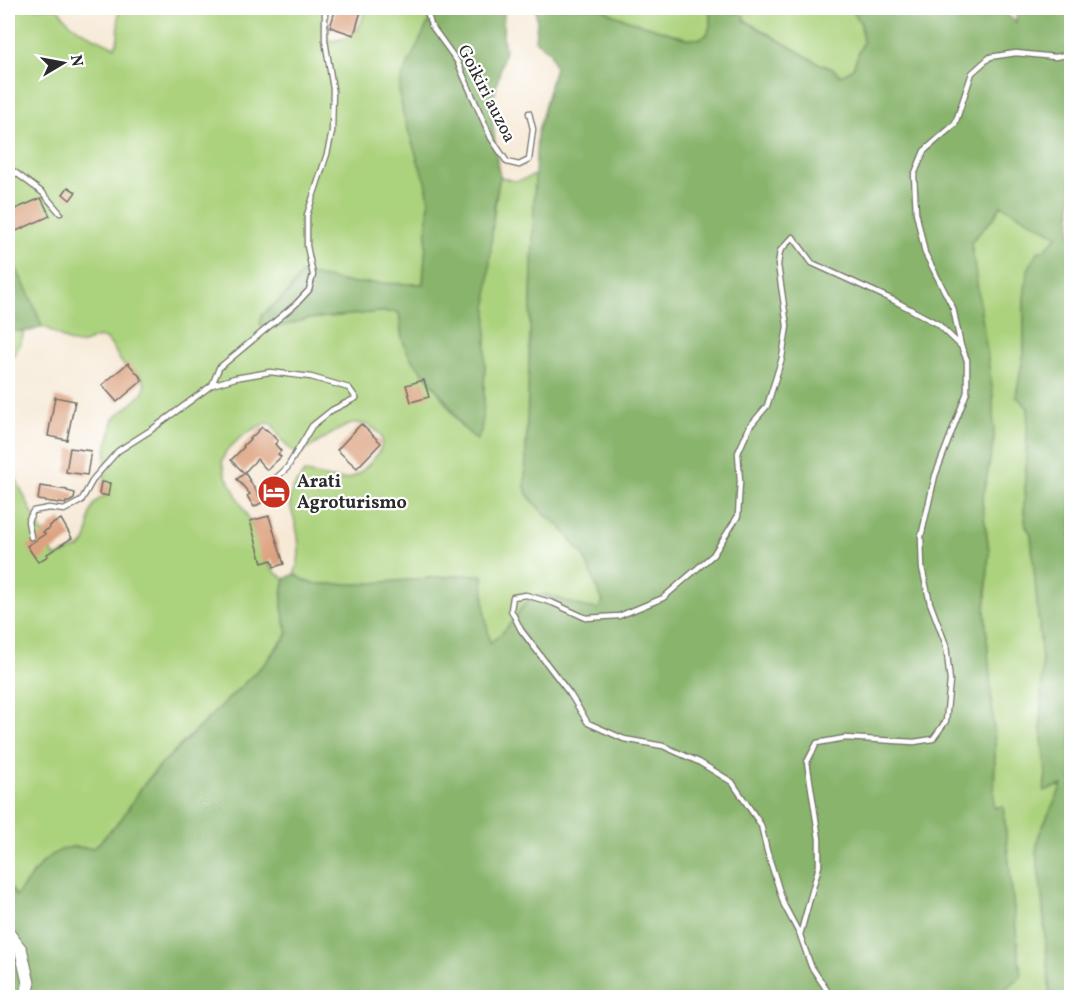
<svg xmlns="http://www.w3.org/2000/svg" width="1079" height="1005" font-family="Vollkorn,serif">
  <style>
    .green { fill: #abd27c; stroke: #6b7e54; stroke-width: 1.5 }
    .forest { fill: #88b46c; stroke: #5a704c; stroke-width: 1.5 }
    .building { fill: #dca27f }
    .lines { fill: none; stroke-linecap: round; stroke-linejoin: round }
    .service-casing { stroke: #726e66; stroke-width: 7 }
    .tertiary-casing { stroke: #726e66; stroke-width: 14 }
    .service { stroke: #fff; stroke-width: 4.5 }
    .tertiary { stroke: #fff; stroke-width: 12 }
    .labels { text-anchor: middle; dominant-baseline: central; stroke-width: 4.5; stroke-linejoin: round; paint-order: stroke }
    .street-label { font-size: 18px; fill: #2b2b2b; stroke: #fff }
    .poi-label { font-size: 18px; font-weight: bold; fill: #2b2b2b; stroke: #fff; text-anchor: start }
  </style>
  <rect width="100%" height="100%" fill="#fff"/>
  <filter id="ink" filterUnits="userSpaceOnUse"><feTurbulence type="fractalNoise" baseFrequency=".0167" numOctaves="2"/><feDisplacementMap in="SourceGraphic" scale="12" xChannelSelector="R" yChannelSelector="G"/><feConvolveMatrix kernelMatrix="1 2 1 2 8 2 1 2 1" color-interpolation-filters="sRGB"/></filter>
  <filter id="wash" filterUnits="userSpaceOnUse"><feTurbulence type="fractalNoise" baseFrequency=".008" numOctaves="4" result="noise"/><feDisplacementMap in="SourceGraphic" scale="24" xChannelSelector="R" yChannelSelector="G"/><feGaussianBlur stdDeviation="1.35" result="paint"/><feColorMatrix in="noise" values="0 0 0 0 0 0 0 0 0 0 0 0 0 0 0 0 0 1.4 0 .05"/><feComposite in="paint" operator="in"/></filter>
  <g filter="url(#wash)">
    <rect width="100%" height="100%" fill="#f6e9d5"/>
    <path class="green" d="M 8,8 L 58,8 C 70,30 93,36 115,47 C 122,31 116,23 119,8 L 323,8 L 327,38 L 330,41 C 352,40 362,30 365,8 L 433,8 L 429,21 L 399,90 L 403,113 L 421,170 L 426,181 L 429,202 L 423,284 L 350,283 L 301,273 L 289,292 L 262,315 L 267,330 L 308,319 L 380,312 L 399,312 L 402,339 L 462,427 L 483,418 C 486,338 485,254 500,176 C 516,184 519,181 535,175 L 525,486 L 527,494 L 543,513 L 561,527 L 584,556 L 603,602 L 598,609 L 586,608 L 546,595 L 528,601 L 505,630 L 490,644 L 485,615 L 467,575 L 361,584 L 318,584 L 306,581 L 294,574 C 301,560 299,540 296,526 C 294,516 287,503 291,493 C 293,486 300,479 304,473 C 318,474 333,481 346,479 C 355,478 363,470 369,464 C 382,451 390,437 370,426 C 364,423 358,422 352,424 C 338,427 313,447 299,454 C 286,450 279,436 272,424 L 267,423 L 259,426 L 242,436 L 226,451 L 222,462 L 225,474 L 248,517 L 268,563 L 276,573 L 285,579 C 279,603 282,611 288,634 L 278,645 L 266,662 L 158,767 L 141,788 L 123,817 L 97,845 L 93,848 L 71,847 L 43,862 L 16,896 L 8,884 L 8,476 L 16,479 L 49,547 L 55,557 L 81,547 C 94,535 84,513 97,501 C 97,500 104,496 105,496 C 105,481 104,460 107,445 C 108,441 110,437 111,432 C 112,428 112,423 114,419 C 121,408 155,395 142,377 C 138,371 129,370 124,365 C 116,357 114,344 105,339 C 96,334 88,343 79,344 C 66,344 54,330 42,326 L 30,296 L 8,253 Z
      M 601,8 L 710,8 L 710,26 L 707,35 L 698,39 L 685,38 L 616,16 Z
      M 710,8 L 851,8 L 861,24 L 863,42 L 853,68 L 841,76 L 833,69 L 818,63 L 743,19 Z
      M 1001,205 L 1059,236 L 1044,250 L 1024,298 L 1024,353 L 1016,396 L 1028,407 L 1024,511 L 1026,526 L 1031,534 L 1042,661 L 1041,729 L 1046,773 L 1044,791 L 1063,785 L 1039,835 L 1036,852 L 1042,895 L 1050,997 L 1002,997 L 1002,991 L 1021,977 L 1003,806 L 994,808 L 995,744 L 985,611 L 989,551 L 982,502 L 994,439 L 971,242 L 995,216 Z
      M 8,329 L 24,332 C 21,344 16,354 8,362 Z"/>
    <path class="forest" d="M 433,8 L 504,8 L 503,38 L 505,50 L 491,108 L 498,168 L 500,176 L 494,206 L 488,290 L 483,418 L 481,431 L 477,440 L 462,427 L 447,402 L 410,357 L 402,339 L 399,312 L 380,312 L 308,319 L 267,330 L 263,329 L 260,323 L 262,315 L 289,292 L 301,273 L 350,283 L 423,284 L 429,202 L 426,181 L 421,170 L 403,113 L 399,90 L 403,75 L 429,21 Z
      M 536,8 L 601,8 L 616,16 L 685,38 L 698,39 L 707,35 L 710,26 L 710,8 L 744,15 L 744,20 L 818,63 L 833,69 L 841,76 L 853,68 L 863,42 L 861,24 L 851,8 L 999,8 L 1016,22 L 1017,8 L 1071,8 L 1071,997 L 1050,997 L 1042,895 L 1036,852 L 1039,835 L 1062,785 L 1044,791 L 1046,773 L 1041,729 L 1042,661 L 1031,534 L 1026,526 L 1024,511 L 1028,408 L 1016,396 L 1024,353 L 1024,298 L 1028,270 L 1037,252 L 1044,250 L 1058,236 L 1001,205 L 995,216 L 971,242 L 993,394 L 994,439 L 982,502 L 989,551 L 985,611 L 995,744 L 994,808 L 1003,806 L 1021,977 L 1002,991 L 1002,997 L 8,997 L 8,884 L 16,896 C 31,877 47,849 73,847 C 80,847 87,848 93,848 L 97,845 L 123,817 L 141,788 L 159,767 L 266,662 L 288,634 C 282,611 279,603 285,579 L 294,574 L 306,581 L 318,584 L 361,584 L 467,575 L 483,575 L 485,615 L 490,643 C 495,639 500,635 504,631 C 517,618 527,590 548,595 C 565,600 580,608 598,609 L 603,602 L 584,556 L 561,527 L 543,513 L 527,494 L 525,486 L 535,175 L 537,135 L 555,67 L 550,52 L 535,40 L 537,23 Z
      M 8,253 L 30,296 L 42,326 C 31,333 21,332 8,329 Z"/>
    <g id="blocks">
      <path class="building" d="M 336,8 L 362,8 L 354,35 L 330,27 Z
        M 68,187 L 76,192 L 70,200 L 63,194 Z
        M 41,198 L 50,216 L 14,232 L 8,218 L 8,212 Z
        M 128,363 L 143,380 L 117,402 L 102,385 Z
        M 424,380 L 429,397 L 411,402 L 406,385 Z
        M 55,397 L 75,401 L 67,440 L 48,436 Z
        M 361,424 L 381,443 L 357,468 L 337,450 Z
        M 262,427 L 265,430 L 266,429 L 278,441 L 275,444 L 281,451 L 278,454 L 281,457 L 267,470 L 257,459 L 244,473 L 231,460 L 244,447 L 243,446 Z
        M 70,448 L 91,451 L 87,475 L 66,472 Z
        M 245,473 L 263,502 L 254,507 L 247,496 L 250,494 L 237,479 Z
        M 101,482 L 110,483 L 108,496 L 99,494 Z
        M 40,486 L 67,490 L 67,491 L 75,493 L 74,499 L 69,502 L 66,502 L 66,504 L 38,500 Z
        M 269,516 L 284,564 L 274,567 L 272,560 L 262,563 L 250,521 Z
        M 61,519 L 72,538 L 47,554 L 48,556 L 38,562 L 27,546 L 45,534 L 43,532 L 50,528 L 49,526 Z"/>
    </g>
  </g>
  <g filter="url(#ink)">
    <use href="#blocks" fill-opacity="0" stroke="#726e66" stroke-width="1.5"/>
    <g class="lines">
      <g class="service-casing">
        <path id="service" d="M 426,8 L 431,25 L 457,61 L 491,138 L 507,162 L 519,165 L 529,160 L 533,129 L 529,113
          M 8,167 L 43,193 L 60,213
          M 212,385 L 235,378 L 270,372 L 311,377 L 349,388 L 356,398 L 332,410 L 312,426 L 287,468 L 262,491
          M 31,537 L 28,521 L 33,511 L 49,508 L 64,510 L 81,501 L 94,478 L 118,451 L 151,430 L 212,385 L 219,368 L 296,304 L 309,290 L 313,275 L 307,246 L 307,215 L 327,154 L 332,132 L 333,89 L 325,40 L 325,8
          M 800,935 L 784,905 L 767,851 L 761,825 L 732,782 L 699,762 L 663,746 L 624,739 L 588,723 L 570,694 L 521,630 L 511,610 L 513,597 L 526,595 L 553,603 L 586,618 L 619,616 L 663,598 L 713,555 L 738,516 L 740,481 L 738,453 L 750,426 L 767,406 L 782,358 L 787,326 L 778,265 L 780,251 L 793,237 L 812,263 L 893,300 L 938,324 L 961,346
          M 832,998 L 811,966 L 800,935 L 819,866 L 819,839 L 807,762 L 817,743 L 845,738 L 914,742 L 933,739 L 946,721 L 950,681 L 946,645 L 930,603 L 922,568 L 921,537 L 935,476 L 967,392 L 967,360 L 961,346 L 953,308 L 925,253 L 916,212 L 914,175 L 924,151 L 955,124 L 972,73 L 990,57 L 1016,53 L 1055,57 L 1072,54"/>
      </g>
      <g class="tertiary-casing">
        <path id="tertiary" d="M 8,933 L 21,950 L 29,985 L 24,998"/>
      </g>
      <use href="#service" class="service"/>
      <use href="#tertiary" class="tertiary"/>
    </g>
  </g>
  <defs>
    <g id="hotel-disc" transform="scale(1.725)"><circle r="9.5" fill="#c8321e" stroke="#fff"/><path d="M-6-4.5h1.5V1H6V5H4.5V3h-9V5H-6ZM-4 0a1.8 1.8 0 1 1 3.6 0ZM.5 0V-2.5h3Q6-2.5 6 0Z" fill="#fff"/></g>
  </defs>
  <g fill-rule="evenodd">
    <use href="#hotel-disc" x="274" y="492"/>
  </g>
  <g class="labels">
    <g class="street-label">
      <text transform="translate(486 94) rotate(63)">Goikiri auzoa</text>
    </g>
    <g class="poi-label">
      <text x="297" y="482">Arati<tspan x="297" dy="21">Agroturismo</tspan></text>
    </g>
  </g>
  <rect width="1079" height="1005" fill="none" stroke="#fff" stroke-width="30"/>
  <g transform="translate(63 63) rotate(80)" stroke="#ffffff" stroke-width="4.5" paint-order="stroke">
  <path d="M0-4.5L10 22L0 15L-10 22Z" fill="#2b2b2b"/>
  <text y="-9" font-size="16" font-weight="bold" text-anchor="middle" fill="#2b2b2b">N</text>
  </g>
</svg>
